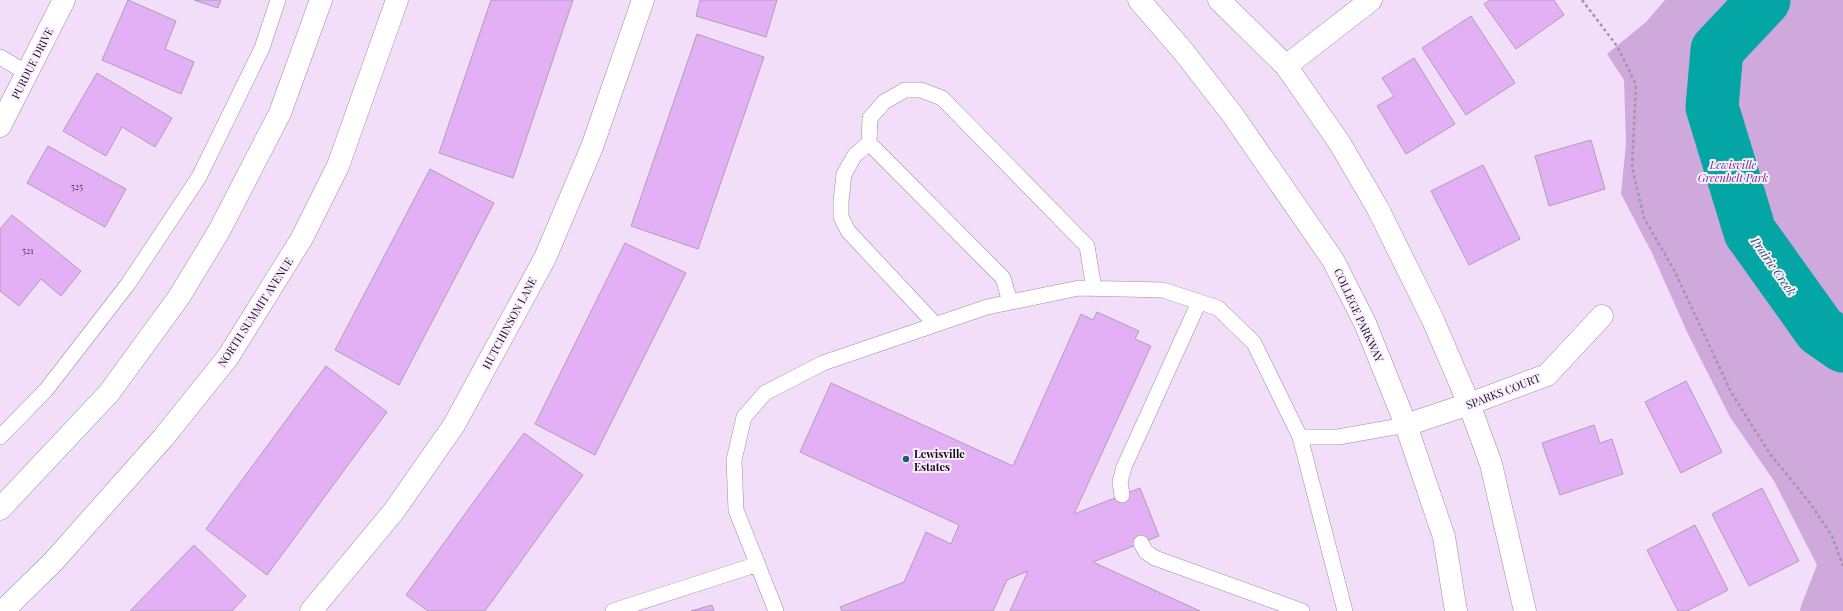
<svg xmlns="http://www.w3.org/2000/svg" width="1843" height="611" font-family="'Playfair Display',serif">
  <style>
    .green { fill: #cfa8dc }
    .lines { fill: none; stroke-linecap: round; stroke-linejoin: round }
    .river { stroke: #04a6a5; stroke-width: 53 }
    .building { fill: #e3aff5; stroke: #b19eb7 }
    .lane-casing { stroke: #9e8ca5; stroke-width: 16 }
    .street-casing { stroke: #9e8ca5; stroke-width: 23 }
    .secondary-casing { stroke: #9e8ca5; stroke-width: 23 }
    .path { stroke: #a394a9; stroke-width: 2.5; stroke-dasharray: 3 3; stroke-linecap: butt }
    .lane { stroke: #fff; stroke-width: 15 }
    .street { stroke: #fff; stroke-width: 22 }
    .secondary { stroke: #fff; stroke-width: 22 }
    .poi-dot { fill: #136363; stroke: #fbefff; stroke-width: 1.5 }
    .labels { text-anchor: middle; dominant-baseline: central; stroke-width: 4; stroke-linejoin: round; paint-order: stroke }
    .number-label { font-size: 9px; fill: #48364e }
    .street-label { font-size: 11px; fill: #140e17; stroke: #fbefff }
    .park-label { font-size: 11px; font-style: italic; fill: #6c2e80; stroke: #fbefff }
    .poi-label { font-size: 11px; font-weight: bold; fill: #140e17; stroke: #fbefff; text-anchor: start }
    .water-label { font-size: 12px; font-style: italic; fill: #1b5251; stroke: #fbefff }
  </style>
  <rect width="100%" height="100%" fill="#f2def9"/>
  <path class="green" d="M 1665,0 L 1843,0 L 1843,611 L 1800,611 L 1801,606 L 1817,565 L 1774,481 L 1730,417 L 1687,332 L 1652,253 L 1621,194 L 1626,143 L 1624,80 L 1607,54 L 1646,22 Z"/>
  <g class="lines">
    <path class="river" d="M 1764,0 L 1717,50 L 1712,107 L 1750,232 L 1820,330 L 1843,346"/>
  </g>
  <path class="building" d="M 128,0 L 176,21 L 165,49 L 194,62 L 181,94 L 102,60 Z
    M 194,0 L 221,0 L 218,8 Z
    M 491,0 L 573,0 L 513,178 L 439,153 Z
    M 700,0 L 777,0 L 766,37 L 696,16 Z
    M 1490,0 L 1554,0 L 1564,15 L 1516,49 L 1484,4 Z
    M 1471,16 L 1515,83 L 1466,115 L 1422,48 Z
    M 697,34 L 764,57 L 698,249 L 631,226 Z
    M 1414,58 L 1455,124 L 1406,154 L 1377,106 L 1394,96 L 1382,78 Z
    M 97,73 L 172,118 L 155,147 L 122,127 L 106,156 L 63,131 Z
    M 1591,140 L 1605,189 L 1549,206 L 1535,156 Z
    M 48,146 L 126,189 L 105,227 L 27,183 Z
    M 1483,165 L 1520,239 L 1469,265 L 1431,191 Z
    M 430,169 L 494,203 L 399,385 L 335,350 Z
    M 12,215 L 81,271 L 61,296 L 41,279 L 19,306 L 0,291 L 0,229 Z
    M 625,243 L 686,273 L 595,455 L 535,424 Z
    M 1097,312 L 1139,331 L 1135,339 L 1151,346 L 1074,514 L 1140,488 L 1159,536 L 1093,562 L 1200,611 L 1010,611 L 1028,571 L 1007,580 L 993,611 L 842,611 L 840,607 L 904,582 L 926,532 L 951,544 L 959,525 L 800,452 L 831,383 L 1013,466 L 1081,314 L 1093,320 Z
    M 326,366 L 387,412 L 267,575 L 206,529 Z
    M 1686,381 L 1722,452 L 1681,473 L 1645,402 Z
    M 1594,425 L 1600,443 L 1612,439 L 1623,474 L 1560,495 L 1542,443 Z
    M 524,433 L 583,475 L 485,611 L 428,611 L 406,595 Z
    M 1762,488 L 1799,561 L 1749,586 L 1712,514 Z
    M 1695,525 L 1728,590 L 1687,611 L 1678,611 L 1647,550 Z
    M 194,545 L 246,596 L 232,611 L 130,611 Z
    M 712,605 L 714,611 L 691,611 Z"/>
  <g class="lines">
    <g class="lane-casing">
      <path id="lane" d="M 0,57 L 27,73
        M 869,143 L 855,155 L 844,174 L 841,201 L 841,217 L 848,231 L 935,324
        M 1010,302 L 1003,278 L 869,143 L 870,118 L 884,102 L 905,90 L 921,90 L 942,98 L 1087,246 L 1094,289
        M 0,437 L 46,390 L 128,284 L 199,177 L 262,48 L 278,0
        M 1300,437 L 1345,611
        M 1122,495 L 1120,482 L 1124,467 L 1199,302
        M 1141,543 L 1146,552 L 1155,558 L 1302,611
        M 613,611 L 758,564
        M 776,611 L 736,510 L 734,460 L 744,417 L 765,393 L 823,363 L 987,307 L 1079,288 L 1163,290 L 1218,308 L 1254,343 L 1300,437 L 1338,437 L 1406,425"/>
    </g>
    <g class="street-casing">
      <path id="street" d="M 1286,66 L 1371,0
        M 0,126 L 64,0
        M 1406,425 L 1469,404 L 1547,375 L 1602,316
        M 311,611 L 394,511 L 454,425 L 545,258 L 592,147 L 643,0"/>
    </g>
    <g class="secondary-casing">
      <path id="secondary" d="M 1139,0 L 1183,51 L 1232,114 L 1333,260 L 1365,323 L 1406,425 L 1444,537 L 1456,611
        M 1219,0 L 1286,66 L 1339,142 L 1377,207 L 1433,320 L 1469,404 L 1491,464 L 1525,611
        M 0,509 L 109,393 L 179,297 L 219,231 L 280,113 L 321,0
        M 3,611 L 53,562 L 163,438 L 228,357 L 302,238 L 338,166 L 397,0"/>
    </g>
    <path class="path" d="M 1582,0 L 1617,46 L 1636,85 L 1632,167 L 1644,218 L 1674,270 L 1731,392 L 1770,454 L 1810,503 L 1832,536 L 1843,566"/>
    <use href="#lane" class="lane"/>
    <use href="#street" class="street"/>
    <use href="#secondary" class="secondary"/>
  </g>
  <circle class="poi-dot" cx="906" cy="459" r="4"/>
  <g class="labels">
    <g class="number-label">
      <text x="77" y="186">525</text>
      <text x="28" y="250">521</text>
    </g>
    <g class="street-label">
      <text transform="translate(32 63) rotate(-63)">PURDUE DRIVE</text>
      <text transform="translate(255 312) rotate(-57)">NORTH SUMMIT AVENUE</text>
      <text transform="translate(1359 315) rotate(65)">COLLEGE PARKWAY</text>
      <text transform="translate(509 323) rotate(-62)">HUTCHINSON LANE</text>
      <text transform="translate(1503 391) rotate(-21)">SPARKS COURT</text>
    </g>
    <g class="park-label">
      <text x="1733" y="164">Lewisville<tspan x="1733" dy="13">Greenbelt Park</tspan></text>
    </g>
    <g class="poi-label">
      <text x="914" y="453">Lewisville<tspan x="914" dy="13">Estates</tspan></text>
    </g>
    <g class="water-label">
      <text transform="translate(1774 266) rotate(55)">Prairie Creek</text>
    </g>
  </g>
</svg>
